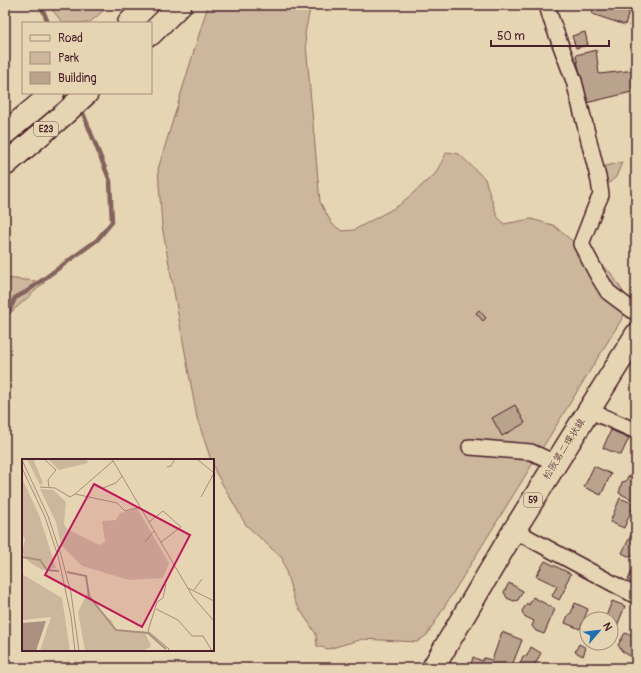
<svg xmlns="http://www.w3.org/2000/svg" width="641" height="673" font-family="Pangolin,'Klee One',sans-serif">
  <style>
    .green { fill: #cdb79c; stroke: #8c6b64 }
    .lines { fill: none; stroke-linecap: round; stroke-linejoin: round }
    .stream { stroke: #84625d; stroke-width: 4.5 }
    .building { fill: #baa38d; stroke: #4a1f2b }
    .minor-casing { stroke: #4a1f2b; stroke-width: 18 }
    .primary-casing { stroke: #4a1f2b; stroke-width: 25 }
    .motorway-casing { stroke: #4a1f2b; stroke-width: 25 }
    .minor { stroke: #e6d5b2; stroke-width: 15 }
    .primary { stroke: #e6d5b2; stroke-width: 22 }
    .motorway { stroke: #e6d5b2; stroke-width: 22 }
    .labels { text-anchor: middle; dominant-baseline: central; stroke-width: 4; stroke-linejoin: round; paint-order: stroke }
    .shield { fill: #e6d5b2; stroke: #795654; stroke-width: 1 }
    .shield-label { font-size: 9px; font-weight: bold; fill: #4a1f2b }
    .street-label { font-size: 10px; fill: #4a1f2b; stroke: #e6d5b2 }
    .inset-river { fill: none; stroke: #ab8f7f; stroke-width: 2 }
    .inset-road { fill: none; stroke: #a88c7c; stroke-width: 1 }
    .view { fill: #c2185b; fill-opacity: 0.15; stroke: #c2185b; stroke-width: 2 }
    .inset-edge { fill: none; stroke: #4a1f2b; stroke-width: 2 }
  </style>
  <rect width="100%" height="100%" fill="#e6d5b2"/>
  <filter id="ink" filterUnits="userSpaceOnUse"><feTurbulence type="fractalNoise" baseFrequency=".025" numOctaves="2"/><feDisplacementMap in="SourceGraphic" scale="8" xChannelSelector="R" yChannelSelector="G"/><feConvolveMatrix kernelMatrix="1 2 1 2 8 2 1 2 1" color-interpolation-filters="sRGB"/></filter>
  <g filter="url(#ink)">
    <path class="green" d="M 48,5 L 110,5 L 89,23 L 63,23 Z
      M 208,5 L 311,5 L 305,33 L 320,202 L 332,224 L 342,231 L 354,230 L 398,206 L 435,174 L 447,152 L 459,154 L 485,179 L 497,216 L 504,224 L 531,219 L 553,225 L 611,273 L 631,304 L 427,635 L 417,642 L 363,639 L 328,649 L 317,646 L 316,634 L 295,602 L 282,558 L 246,525 L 216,473 L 213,465 L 213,460 L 211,460 L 197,418 L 162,226 L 158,169 Z
      M 622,162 L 616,177 L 596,194 L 591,170 Z
      M 5,278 L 45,282 L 7,316 L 5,321 Z"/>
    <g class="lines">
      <path class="stream" d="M 41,5 L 48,23
        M 5,320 L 15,298 L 26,292 L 97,240 L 112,222 L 110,181 L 81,108"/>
    </g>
    <path class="building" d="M 595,5 L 631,5 L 625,25 L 592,14 Z
      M 636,9 L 636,28 L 629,26 Z
      M 585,32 L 588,45 L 576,48 L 572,36 Z
      M 596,50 L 599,74 L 636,70 L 636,91 L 586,103 L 576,55 Z
      M 479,310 L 486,318 L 483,321 L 476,313 Z
      M 515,405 L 525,423 L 502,436 L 492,418 Z
      M 611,430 L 629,438 L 621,455 L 603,448 Z
      M 594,466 L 611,474 L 601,495 L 584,487 Z
      M 628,476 L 636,479 L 635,501 L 619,493 L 622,482 L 626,481 Z
      M 620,498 L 634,504 L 624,528 L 610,522 Z
      M 632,533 L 636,535 L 636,556 L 628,556 L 622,553 Z
      M 545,561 L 571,574 L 565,585 L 566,587 L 559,600 L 552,596 L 557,586 L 536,576 Z
      M 636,562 L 636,584 L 628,580 Z
      M 509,583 L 523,591 L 518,600 L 514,601 L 507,598 L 504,592 Z
      M 533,597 L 555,609 L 544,634 L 536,631 L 532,626 L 534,621 L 524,616 L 522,611 L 527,603 L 529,605 Z
      M 612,601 L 625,606 L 611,641 L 611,619 L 605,619 Z
      M 575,603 L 588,609 L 580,629 L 565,623 L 568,615 L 571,613 Z
      M 636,626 L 636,660 L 622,651 L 618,645 L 625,633 L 630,635 Z
      M 502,632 L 522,640 L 511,668 L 470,668 L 473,657 L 482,661 L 484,658 L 492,660 Z
      M 597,643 L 610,643 L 609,645 L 604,647 L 597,646 Z
      M 579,644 L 586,648 L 583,656 L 575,652 Z
      M 531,647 L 541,653 L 533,668 L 518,668 L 523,656 L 527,656 Z"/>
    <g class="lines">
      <g class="minor-casing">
        <path id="minor" d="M 547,5 L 551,19 L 574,81 L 599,181 L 601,195 L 595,208 L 581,244 L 597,274 L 608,292 L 636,313
          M 588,410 L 636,431
          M 470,447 L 531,452 L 556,463
          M 513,532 L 525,536 L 636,596"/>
      </g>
      <g class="primary-casing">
        <path id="primary" d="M 433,668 L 513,532 L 636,335"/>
      </g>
      <g class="motorway-casing">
        <path id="motorway" d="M 129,23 L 147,5
          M 151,34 L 180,5
          M 5,133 L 53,93
          M 5,165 L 62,116 L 87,93"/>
      </g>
      <use href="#minor" class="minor"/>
      <use href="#primary" class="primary"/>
      <use href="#motorway" class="motorway"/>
    </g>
  </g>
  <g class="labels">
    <g class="shield">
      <rect x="34" y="122" width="24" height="14" rx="3"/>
      <rect x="524" y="493" width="18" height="14" rx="3"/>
    </g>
    <g class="shield-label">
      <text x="46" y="129">E23</text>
      <text x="533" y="500">59</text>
    </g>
    <g class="street-label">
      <text transform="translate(564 449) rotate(-58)">松阪第二環状線</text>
    </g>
  </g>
  <g transform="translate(22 459)">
    <rect width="192" height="192" fill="#e6d5b2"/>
    <path d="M 5,0 L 15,0 L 12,2 L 21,24 L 18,26 ZM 26,0 L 64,0 L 66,4 L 37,11 ZM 0,19 L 17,56 L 34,109 L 20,111 L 7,103 L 0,93 L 3,80 L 0,76 ZM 18,30 L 31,31 L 44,43 L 42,65 L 45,70 L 77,86 L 83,83 L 80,62 L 94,61 L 98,54 L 115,49 L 147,104 L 141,119 L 107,121 L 60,107 L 39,86 L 34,63 ZM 0,115 L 40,139 L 48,192 L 18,192 L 29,158 L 0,161 ZM 67,131 L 69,139 L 81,155 L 90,162 L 92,169 L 95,172 L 122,172 L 129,186 L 127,189 L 118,192 L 63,192 L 56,153 Z" fill="#cdb79c"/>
    <path d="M 24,162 L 14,192 L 0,192 L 0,164 Z" fill="#ab8f7f"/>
    <path class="inset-river" d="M 0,98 L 18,101 L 25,111 L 37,112M 45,113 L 64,117 L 67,137 L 94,171 L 126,174 L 144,190"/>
    <path class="inset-road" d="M 22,0 L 34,11 L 26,21 L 27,28M 90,0 L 171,138 L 192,162M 175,0 L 192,14M 0,1 L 26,57 L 39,96 L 49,134 L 57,192M 145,8 L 149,7 L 153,0M 0,9 L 23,58 L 36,97 L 49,157 L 53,192M 18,28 L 33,29 L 48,38 L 53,35 L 95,44 L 103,52 L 118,48M 81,29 L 94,24 L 100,17M 53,35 L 91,2M 179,38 L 192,14M 127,63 L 141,52 L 159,68 L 139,83M 123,83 L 132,72M 144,125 L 141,139 L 135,143 L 126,172 L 147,190 L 145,192M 166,129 L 192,142M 172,131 L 180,120M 134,150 L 156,161 L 170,177 L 181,177 L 190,192"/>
    <path class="view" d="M 72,25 L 168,76 L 120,168 L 23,116 Z"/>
    <rect width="192" height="192" class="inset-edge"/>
  </g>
  <rect width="641" height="673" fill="none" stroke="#e6d5b2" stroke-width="20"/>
  <rect x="10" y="10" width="621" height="653" fill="none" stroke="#4a1f2b" stroke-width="1.5" filter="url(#ink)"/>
  <rect x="22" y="22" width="130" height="72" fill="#e6d5b2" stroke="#a88c7c"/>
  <rect x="30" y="35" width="20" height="6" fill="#e6d5b2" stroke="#a88c7c"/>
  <text x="58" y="42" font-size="12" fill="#4a1f2b">Road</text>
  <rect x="30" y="52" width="20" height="12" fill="#cdb79c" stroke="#a88c7c"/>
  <text x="58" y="62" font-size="12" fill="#4a1f2b">Park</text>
  <rect x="30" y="72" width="20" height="12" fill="#baa38d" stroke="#a88c7c"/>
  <text x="58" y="82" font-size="12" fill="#4a1f2b">Building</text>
  <g transform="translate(599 631) rotate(62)"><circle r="19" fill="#e6d5b2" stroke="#a88c7c"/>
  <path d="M0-3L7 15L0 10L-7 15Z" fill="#1f6fb2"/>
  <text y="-6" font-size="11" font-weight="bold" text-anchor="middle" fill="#4a1f2b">N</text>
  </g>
  <path d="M491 40v6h118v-6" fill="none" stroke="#4a1f2b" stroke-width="2"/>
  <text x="497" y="40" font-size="12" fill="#4a1f2b" stroke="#e6d5b2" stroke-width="3" paint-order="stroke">50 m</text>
</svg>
